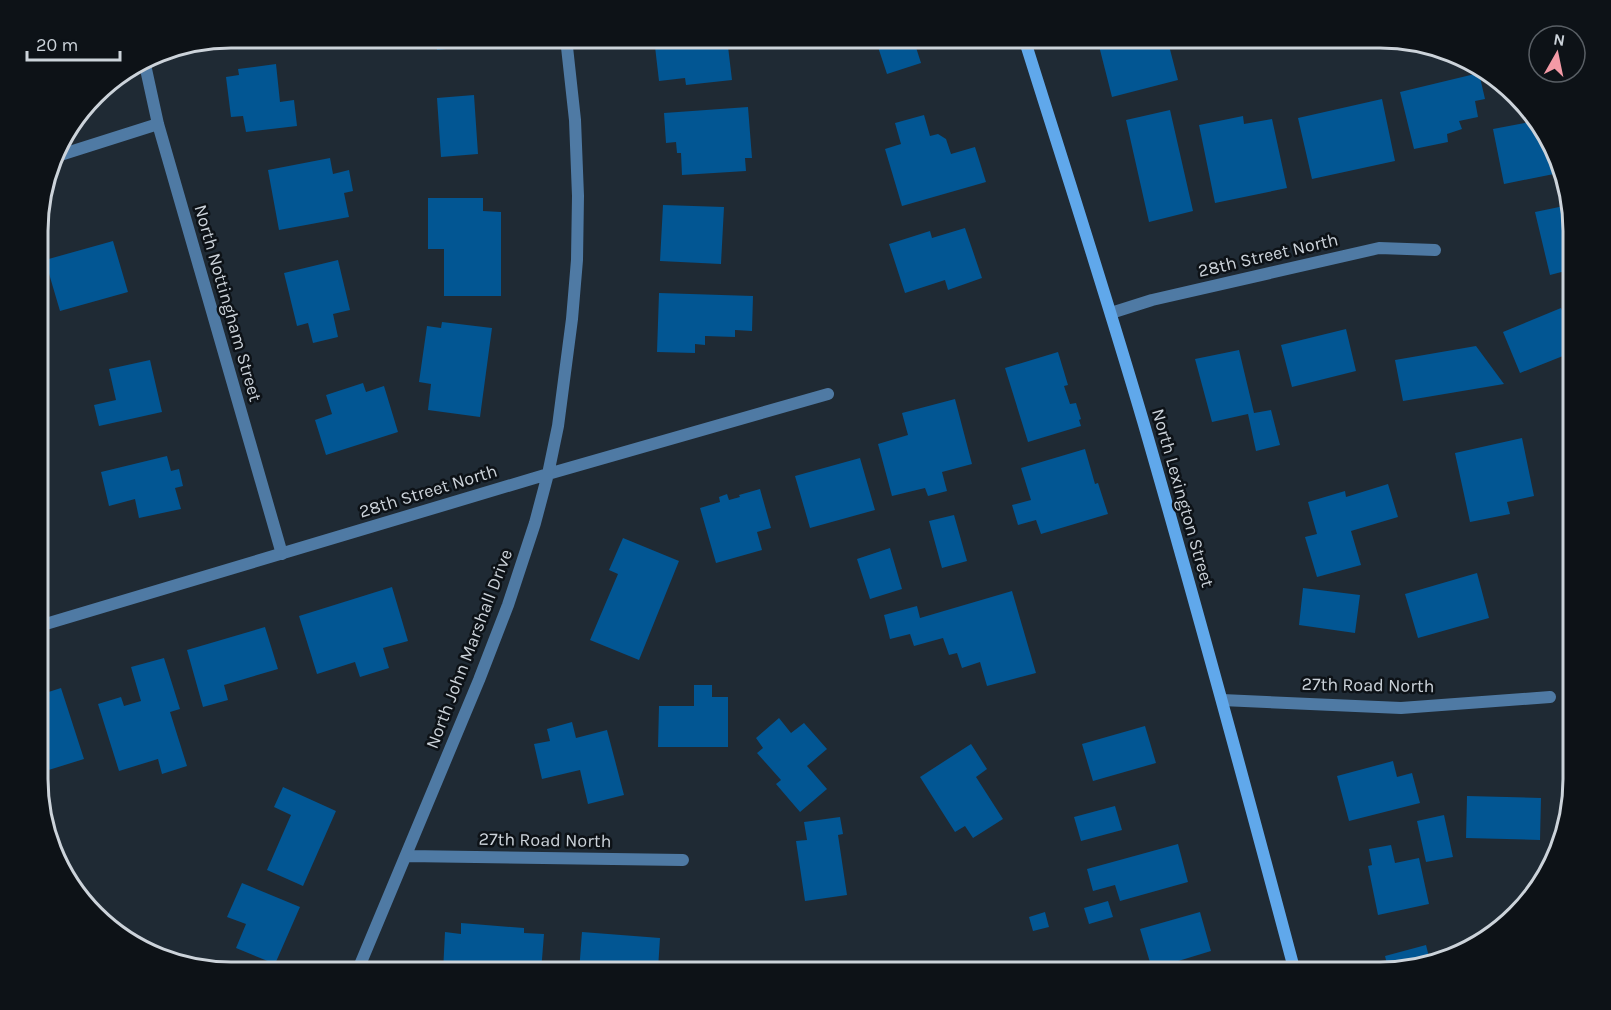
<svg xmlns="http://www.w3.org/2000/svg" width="1611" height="1010" font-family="Karla,sans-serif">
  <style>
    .building { fill: #025693 }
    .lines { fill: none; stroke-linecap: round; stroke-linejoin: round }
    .street { stroke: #4f7aa4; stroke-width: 12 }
    .secondary { stroke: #60a8eb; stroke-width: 12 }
    .labels { text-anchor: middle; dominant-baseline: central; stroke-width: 5; stroke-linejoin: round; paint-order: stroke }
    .street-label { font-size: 18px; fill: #ccd3da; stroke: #0d1217 }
    .rim { fill: none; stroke: #ccd3da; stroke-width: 3 }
  </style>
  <rect width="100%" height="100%" fill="#1f2a34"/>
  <path class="building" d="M 435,38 L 474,38 L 475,46 L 437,50 Z
    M 654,38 L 727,38 L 732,80 L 686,85 L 685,78 L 659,81 Z
    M 875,38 L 913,38 L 921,63 L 887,74 Z
    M 1097,38 L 1167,38 L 1178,80 L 1112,97 Z
    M 276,64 L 280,102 L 294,100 L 297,126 L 246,132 L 243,116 L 231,117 L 226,77 L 239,75 L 238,69 Z
    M 1479,73 L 1485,99 L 1475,101 L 1478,117 L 1459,121 L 1462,129 L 1447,134 L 1448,142 L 1414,149 L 1400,92 Z
    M 474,95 L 478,154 L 441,157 L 437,98 Z
    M 1382,99 L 1395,161 L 1312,179 L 1298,118 Z
    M 748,107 L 752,158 L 745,158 L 746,171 L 682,175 L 681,153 L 677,153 L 676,142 L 666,143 L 664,113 Z
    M 1170,110 L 1193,211 L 1149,222 L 1126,120 Z
    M 924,115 L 930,136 L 938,134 L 946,139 L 951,154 L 975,147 L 986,182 L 902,206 L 885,149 L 901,144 L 895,123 Z
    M 1243,116 L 1244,124 L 1272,119 L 1287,188 L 1215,203 L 1199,125 Z
    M 1535,121 L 1547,134 L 1559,173 L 1504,184 L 1493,129 Z
    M 330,158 L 333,174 L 349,170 L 353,191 L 344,193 L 349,217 L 279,230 L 268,170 Z
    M 428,198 L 483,198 L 483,211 L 501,212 L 501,296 L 444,296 L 444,249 L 428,249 Z
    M 663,205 L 724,207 L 721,264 L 660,261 Z
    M 1569,205 L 1573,218 L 1573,269 L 1550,275 L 1535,212 Z
    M 965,228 L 982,278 L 948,290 L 945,280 L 905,293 L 889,244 L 930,231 L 932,238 Z
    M 113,241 L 128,292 L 60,311 L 45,260 Z
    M 338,260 L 350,310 L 333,314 L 338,337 L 313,343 L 308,323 L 297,326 L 284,273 Z
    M 659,293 L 753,296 L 752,331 L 735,330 L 735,337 L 705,336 L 705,345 L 695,344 L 695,353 L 657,352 Z
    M 1561,308 L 1573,337 L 1573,352 L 1520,373 L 1503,332 Z
    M 442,322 L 492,328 L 480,417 L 428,410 L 431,384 L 419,382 L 427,326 L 441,328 Z
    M 1346,329 L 1356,371 L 1292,387 L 1281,345 Z
    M 1476,346 L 1504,384 L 1403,401 L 1395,360 Z
    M 1239,350 L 1254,413 L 1271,410 L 1280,445 L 1256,451 L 1248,414 L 1212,422 L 1195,359 Z
    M 1058,352 L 1068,385 L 1064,386 L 1070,404 L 1076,403 L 1081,419 L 1079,420 L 1081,426 L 1028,442 L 1005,368 Z
    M 150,360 L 162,412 L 99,426 L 94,405 L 116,400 L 109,369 Z
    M 363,383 L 366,392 L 384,386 L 398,432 L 326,455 L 315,420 L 332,414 L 326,395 Z
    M 955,399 L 972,464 L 942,472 L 947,491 L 928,496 L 925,488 L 892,496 L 878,444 L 908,435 L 902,413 Z
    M 1573,433 L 1573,476 L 1572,476 L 1562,436 Z
    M 1522,438 L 1534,496 L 1507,502 L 1510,514 L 1470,522 L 1455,453 Z
    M 1085,449 L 1095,484 L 1098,483 L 1108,514 L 1041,534 L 1036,520 L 1018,525 L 1012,505 L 1031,500 L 1021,468 Z
    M 167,456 L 171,471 L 179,469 L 183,486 L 175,488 L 181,509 L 139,518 L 135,499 L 109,506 L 101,472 Z
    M 860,458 L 875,510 L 810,528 L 795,476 Z
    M 1388,484 L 1398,517 L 1351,531 L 1361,565 L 1317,577 L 1305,537 L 1317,534 L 1308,502 L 1345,491 L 1346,497 Z
    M 760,489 L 771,528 L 757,532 L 762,550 L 716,563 L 700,508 L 720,502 L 719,497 L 727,494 L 729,500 L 740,497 L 739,495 Z
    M 39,503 L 49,533 L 39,536 Z
    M 954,515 L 967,561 L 942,568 L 929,521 Z
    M 623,538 L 679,561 L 639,660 L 590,640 L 618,574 L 609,570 Z
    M 890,548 L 902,589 L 870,599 L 857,559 Z
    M 1477,573 L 1489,618 L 1418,638 L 1405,594 Z
    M 392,587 L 408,641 L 383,648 L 389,668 L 360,677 L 355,662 L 317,674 L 299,616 Z
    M 1303,588 L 1360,595 L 1355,633 L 1299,625 Z
    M 1012,591 L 1036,673 L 987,686 L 980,662 L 962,668 L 957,653 L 949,655 L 943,638 L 914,646 L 910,634 L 890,639 L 884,615 L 917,606 L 920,618 Z
    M 265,627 L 278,669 L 224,685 L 228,700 L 203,707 L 187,650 Z
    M 164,658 L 180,709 L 170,712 L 187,766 L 162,774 L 158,759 L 119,771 L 98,704 L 121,697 L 124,706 L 141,701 L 131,667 Z
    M 694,685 L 712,685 L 712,697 L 728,697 L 728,747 L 658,747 L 659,706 L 694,706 Z
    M 61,688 L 84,759 L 39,773 L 39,695 Z
    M 779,718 L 791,733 L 804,723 L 827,749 L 807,766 L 827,789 L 800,812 L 776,784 L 781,780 L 757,753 L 763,748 L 756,738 Z
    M 572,722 L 576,738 L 607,730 L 624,795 L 588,804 L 580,770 L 542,779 L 534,744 L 550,741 L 547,729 Z
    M 1145,726 L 1156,763 L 1093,781 L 1082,744 Z
    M 971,744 L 987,769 L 976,777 L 1003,819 L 973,838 L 965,826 L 955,832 L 920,777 Z
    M 1393,761 L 1397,777 L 1412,773 L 1420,803 L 1349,821 L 1337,776 Z
    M 283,787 L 336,811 L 303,886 L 267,870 L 291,815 L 274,807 Z
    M 1467,796 L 1541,798 L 1540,840 L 1466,838 Z
    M 1115,806 L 1122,830 L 1081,841 L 1074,817 Z
    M 1444,815 L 1453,857 L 1426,862 L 1417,821 Z
    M 840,817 L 843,834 L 838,835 L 847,895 L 805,901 L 796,841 L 807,840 L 804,822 Z
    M 1178,844 L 1188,882 L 1120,901 L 1115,885 L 1093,891 L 1087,869 Z
    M 1391,845 L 1395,863 L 1419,858 L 1429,904 L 1378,915 L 1368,866 L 1372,865 L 1369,849 Z
    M 242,883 L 300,907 L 275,964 L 236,948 L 246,924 L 227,917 Z
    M 1108,901 L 1113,917 L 1089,924 L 1084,908 Z
    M 1045,912 L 1049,927 L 1033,931 L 1029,917 Z
    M 1200,912 L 1211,951 L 1152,969 L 1140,929 Z
    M 461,923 L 524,928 L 524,933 L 544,934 L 541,972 L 443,972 L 445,932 L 461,934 Z
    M 582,932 L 660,938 L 658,969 L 636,967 L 636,972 L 579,972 Z
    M 1426,945 L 1430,961 L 1389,972 L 1385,956 Z"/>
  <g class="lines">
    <path class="street" d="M 144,60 L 158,124 L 282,554
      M 54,157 L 158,124
      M 1111,313 L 1152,300 L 1379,248 L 1435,250
      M 39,626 L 548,474 L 828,394
      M 1222,700 L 1401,708 L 1550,697
      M 407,856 L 683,860
      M 357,972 L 479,680 L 508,605 L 535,523 L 548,474 L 558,426 L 572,319 L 577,260 L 578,196 L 575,120 L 566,38"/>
    <path class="secondary" d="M 1024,38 C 1064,165 1105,292 1143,421 C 1196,604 1246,788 1295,972"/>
  </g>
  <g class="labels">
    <g class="street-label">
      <text transform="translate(1268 255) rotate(-13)">28th Street North</text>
      <text transform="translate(228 303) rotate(74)">North Nottingham Street</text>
      <text transform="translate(428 491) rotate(-17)">28th Street North</text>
      <text transform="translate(1183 498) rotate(74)">North Lexington Street</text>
      <text transform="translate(469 649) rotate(-69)">North John Marshall Drive</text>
      <text transform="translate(1368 685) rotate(1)">27th Road North</text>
      <text transform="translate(545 840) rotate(1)">27th Road North</text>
    </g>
  </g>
  <path d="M0 0H1611V1010H0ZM231 48H1380A183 183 0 0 1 1563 231V779A183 183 0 0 1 1380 962H231A183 183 0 0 1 48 779V231A183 183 0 0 1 231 48Z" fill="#0d1217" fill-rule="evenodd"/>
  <path class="rim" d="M231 48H1380A183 183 0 0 1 1563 231V779A183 183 0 0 1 1380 962H231A183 183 0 0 1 48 779V231A183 183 0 0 1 231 48Z"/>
  <g transform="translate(1557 54) rotate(9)"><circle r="28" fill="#0d1217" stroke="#595f65" stroke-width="1.5"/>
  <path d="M0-4.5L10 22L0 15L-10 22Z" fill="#f49aa6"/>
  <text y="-9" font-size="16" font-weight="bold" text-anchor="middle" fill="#ccd3da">N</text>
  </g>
  <path d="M27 51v9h93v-9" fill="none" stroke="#ccd3da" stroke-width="3"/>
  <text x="36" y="51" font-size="18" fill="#ccd3da" stroke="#0d1217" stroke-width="4.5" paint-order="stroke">20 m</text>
</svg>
